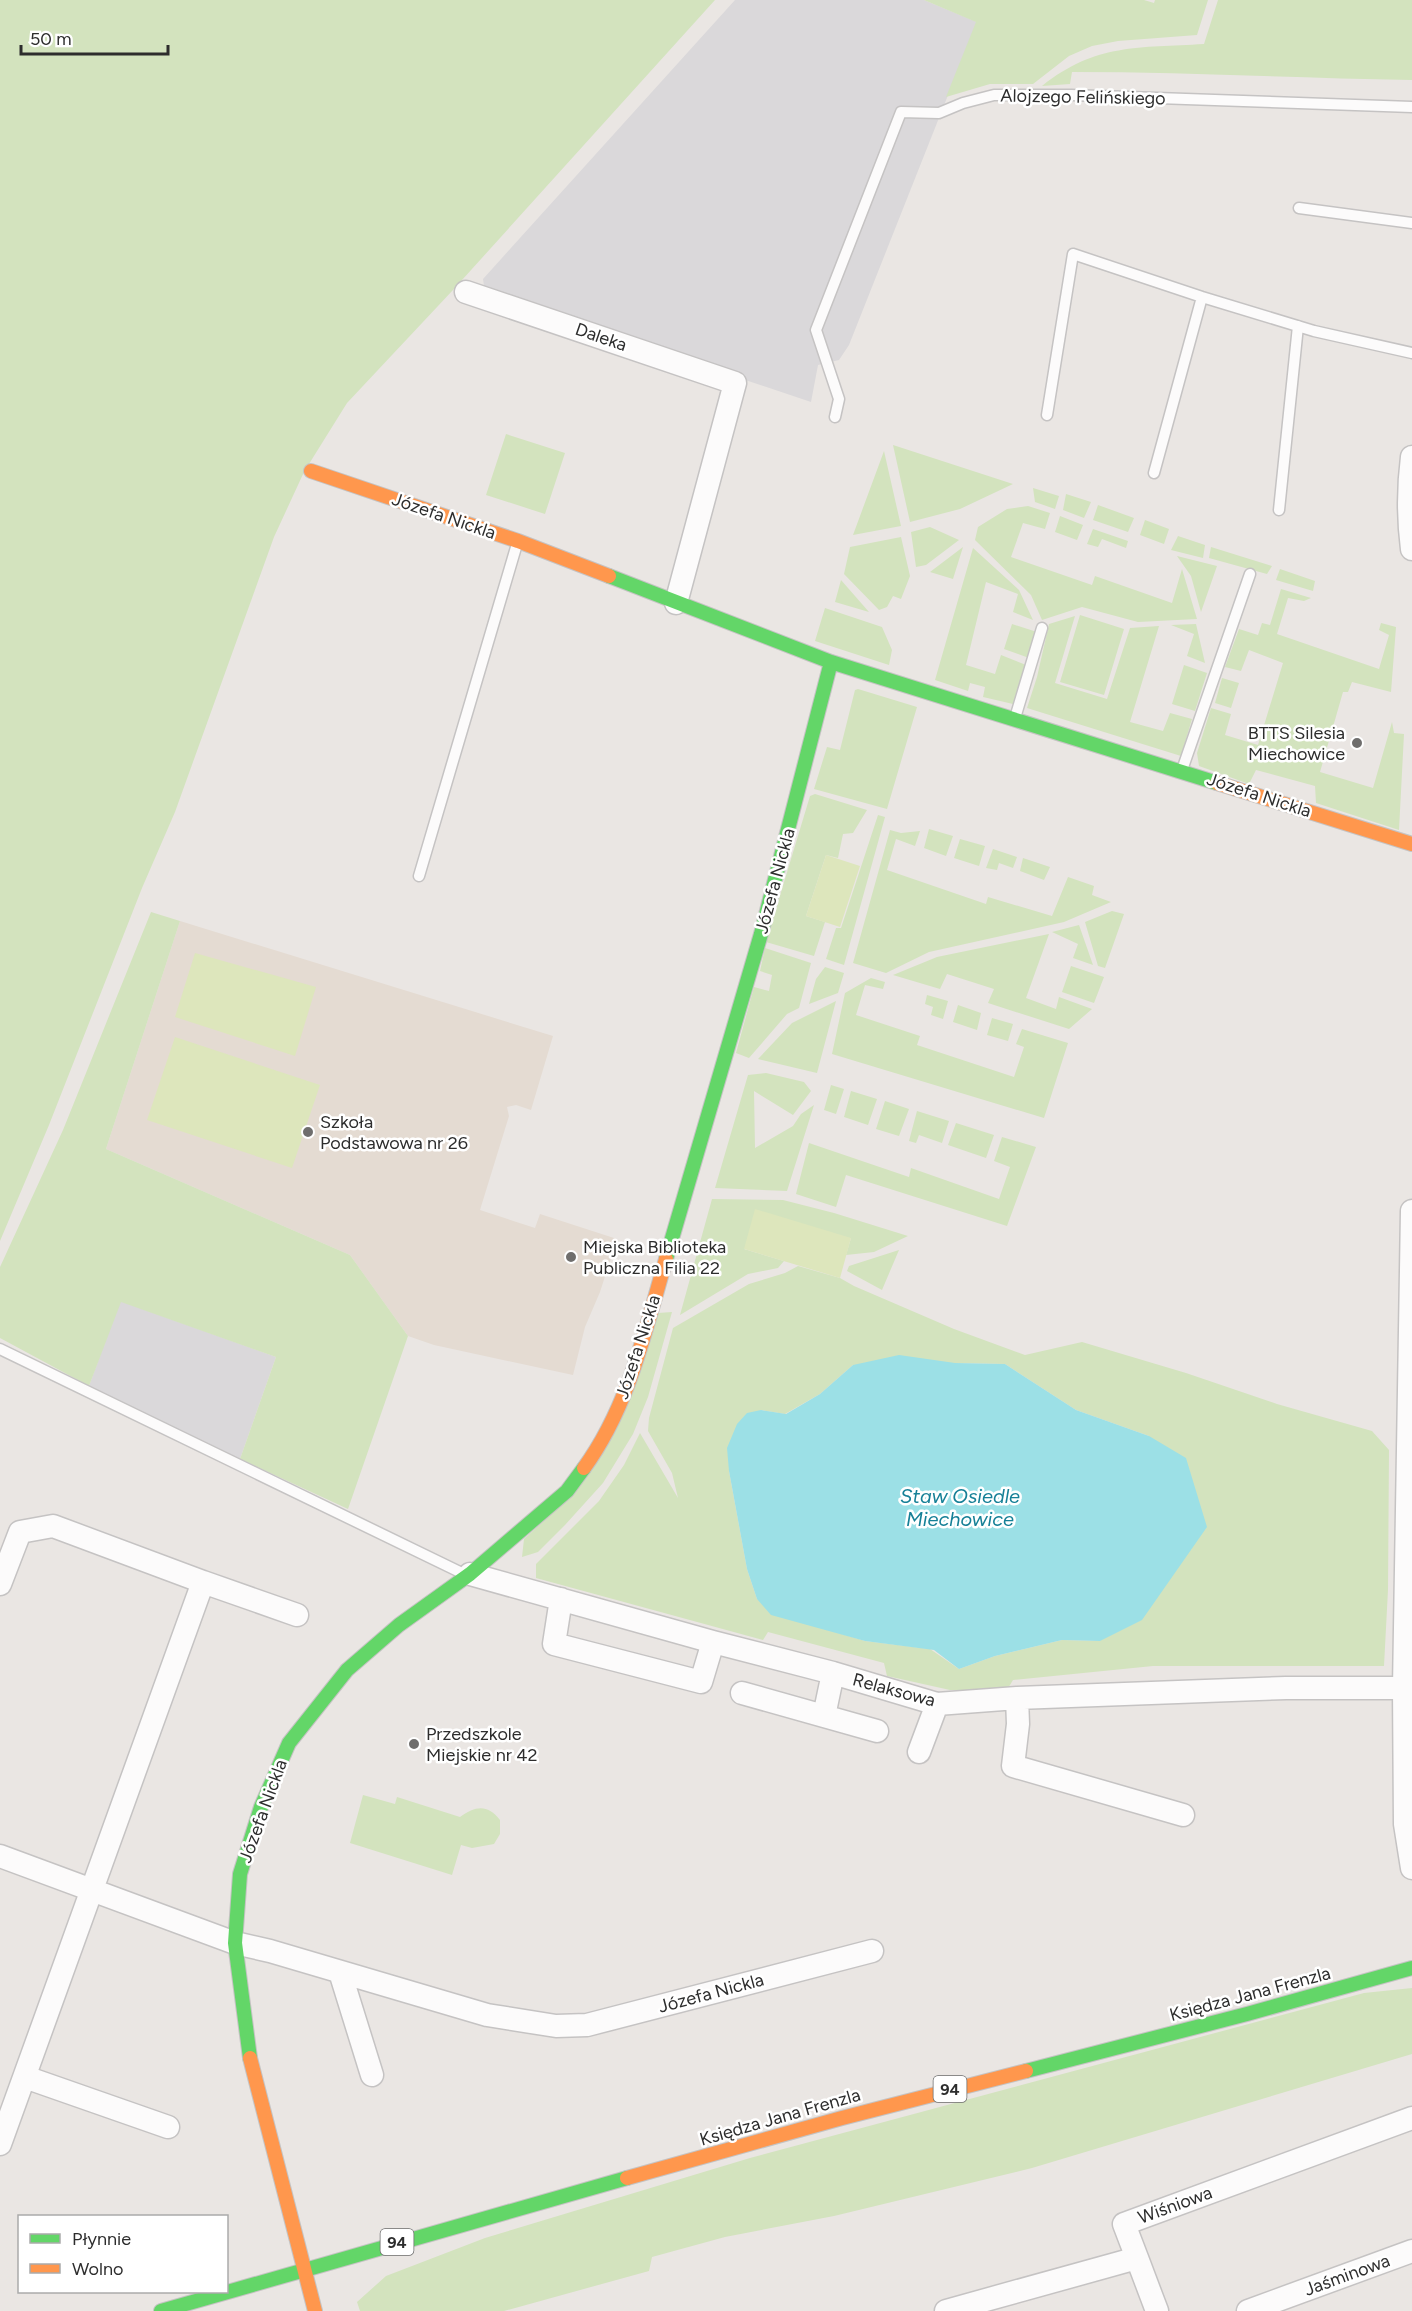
<svg xmlns="http://www.w3.org/2000/svg" width="1412" height="2311" font-family="Figtree,sans-serif">
  <style>
    .industrial { fill: #dad8da }
    .education { fill: #e4dbd2 }
    .green { fill: #d3e3be; fill-rule: evenodd }
    .pitch { fill: #dde6bc }
    .water { fill: #9ce0e6 }
    .lines { fill: none; stroke-linecap: round; stroke-linejoin: round }
    .lane-casing { stroke: #c5c3c3; stroke-width: 13 }
    .street-casing { stroke: #c5c3c3; stroke-width: 25 }
    .fast-casing { stroke: #c5c3c3; stroke-width: 16 }
    .slow-casing { stroke: #c5c3c3; stroke-width: 16 }
    .lane { stroke: #fcfbfb; stroke-width: 10 }
    .street { stroke: #fcfbfb; stroke-width: 22 }
    .fast { stroke: #63d668; stroke-width: 14 }
    .slow { stroke: #ff974d; stroke-width: 14 }
    .poi-dot { fill: #6f6e6d; stroke: #fff; stroke-width: 2 }
    .labels { text-anchor: middle; dominant-baseline: central; stroke-width: 5; stroke-linejoin: round; paint-order: stroke }
    .shield { fill: #fff; stroke: #6c6c6c; stroke-width: 1.5 }
    .shield-label { font-size: 16px; font-weight: bold; fill: #2d2d2d }
    .street-label { font-size: 18px; fill: #2d2d2d; stroke: #fff }
    .poi-label { font-size: 18px; fill: #2d2d2d; stroke: #fff; text-anchor: start }
    .water-label { font-size: 20px; font-style: italic; fill: #168097; stroke: #fff }
  </style>
  <rect width="100%" height="100%" fill="#eae6e3"/>
  <path class="industrial" d="M 735,0 L 924,0 L 977,22 L 849,345 L 839,360 L 818,365 L 811,402 L 485,293 L 483,279 Z
    M 120,1301 L 276,1357 L 240,1459 L 89,1386 Z"/>
  <path class="education" d="M 180,921 L 553,1036 L 531,1110 L 516,1105 L 507,1107 L 509,1116 L 480,1210 L 535,1228 L 540,1214 L 617,1239 L 600,1292 L 585,1327 L 573,1375 L 434,1345 L 408,1336 L 350,1255 L 106,1149 Z"/>
  <path class="green" d="M 0,0 L 715,0 L 453,290 L 347,403 L 304,472 L 274,537 L 175,812 L 142,888 L 49,1125 L 0,1241 Z
    M 924,0 L 1144,0 L 1154,3 L 1155,0 L 1208,0 L 1197,35 L 1118,41 L 1092,46 L 1069,56 L 1033,84 L 990,84 L 946,97 L 976,22 Z
    M 1218,0 L 1412,0 L 1412,80 C 1298,78 1185,72 1072,72 L 1070,84 L 1042,86 C 1096,43 1139,48 1204,44 Z
    M 506,434 L 565,453 L 545,514 L 486,495 Z
    M 893,445 L 1013,484 L 960,509 L 910,522 Z
    M 884,451 L 901,526 L 853,535 Z
    M 1033,488 L 1059,496 L 1055,509 L 1035,502 Z
    M 1066,494 L 1091,502 L 1084,518 L 1063,510 Z
    M 1098,505 L 1134,518 L 1128,532 L 1093,520 Z
    M 1028,506 L 1050,513 L 1045,529 L 1023,523 L 1011,557 L 1092,585 L 1095,576 L 1172,603 L 1182,569 L 1197,619 L 1138,622 L 1082,607 L 1042,620 L 1031,595 L 975,540 L 978,527 L 1007,509 Z
    M 1060,516 L 1083,525 L 1077,540 L 1055,532 Z
    M 1145,520 L 1169,529 L 1164,544 L 1140,535 Z
    M 930,527 L 959,540 L 926,565 L 916,567 L 911,532 Z
    M 1093,529 L 1128,541 L 1126,548 L 1102,539 L 1098,547 L 1087,544 Z
    M 1178,536 L 1205,545 L 1203,558 L 1171,550 Z
    M 901,537 L 910,576 L 901,599 L 893,596 L 887,607 L 879,610 L 844,574 L 850,547 Z
    M 963,547 L 953,579 L 930,572 Z
    M 1211,547 L 1272,566 L 1267,574 L 1209,558 Z
    M 973,548 L 1019,590 L 1033,620 L 1013,612 L 1018,594 L 986,582 L 966,665 L 995,674 L 1001,655 L 1026,665 L 1013,704 L 983,697 L 985,687 L 970,683 L 968,691 L 935,680 Z
    M 1177,556 L 1217,566 L 1201,612 L 1191,576 Z
    M 1280,569 L 1315,581 L 1313,591 L 1276,580 Z
    M 841,580 L 869,612 L 835,602 Z
    M 1281,589 L 1311,598 L 1304,601 L 1288,598 L 1277,634 L 1379,669 L 1389,635 L 1379,630 L 1381,623 L 1396,627 L 1391,692 L 1352,682 L 1348,692 L 1343,692 L 1320,772 L 1373,788 L 1392,722 L 1394,733 L 1404,734 L 1399,830 L 1316,803 L 1315,786 L 1256,770 L 1249,784 L 1199,766 L 1197,753 L 1211,708 L 1231,714 L 1225,735 L 1258,745 L 1283,663 L 1249,650 L 1241,671 L 1225,667 L 1239,629 L 1258,635 L 1262,623 L 1270,625 Z
    M 825,608 L 882,627 L 892,650 L 889,665 L 815,641 Z
    M 1080,615 L 1124,629 L 1104,695 L 1060,682 Z
    M 1075,616 L 1055,683 L 1107,699 L 1130,628 L 1159,626 L 1130,722 L 1163,731 L 1170,713 L 1192,719 L 1181,756 L 1027,708 L 1037,677 L 1049,624 Z
    M 1012,624 L 1037,632 L 1029,658 L 1004,649 Z
    M 1196,624 L 1205,663 L 1187,656 L 1194,634 L 1171,625 Z
    M 1184,665 L 1207,673 L 1195,711 L 1172,704 Z
    M 1222,678 L 1239,683 L 1231,708 L 1215,703 Z
    M 858,689 L 917,707 L 887,809 L 814,789 L 827,747 L 840,750 L 855,690 Z
    M 815,794 L 867,810 L 853,833 L 843,834 L 838,858 L 826,855 L 806,916 L 825,922 L 814,956 L 766,942 L 810,796 Z
    M 878,815 L 885,817 L 844,965 L 826,959 L 836,928 L 841,928 Z
    M 929,829 L 953,836 L 946,856 L 924,848 Z
    M 890,830 L 901,833 L 920,831 L 915,846 L 896,839 L 887,870 L 986,904 L 988,897 L 1052,916 L 1068,877 L 1094,886 L 1092,895 L 1111,902 L 1064,922 L 929,952 L 886,973 L 853,963 Z
    M 960,839 L 985,846 L 979,866 L 954,858 Z
    M 993,849 L 1017,857 L 1013,868 L 999,863 L 997,870 L 986,868 Z
    M 1023,858 L 1050,867 L 1044,880 L 1020,871 Z
    M 1112,911 L 1124,914 L 1105,968 L 1098,966 L 1085,922 Z
    M 151,912 L 180,921 L 106,1149 L 350,1255 L 408,1336 L 348,1509 L 240,1459 L 276,1357 L 121,1302 L 89,1386 L 0,1338 L 0,1267 L 63,1130 Z
    M 1079,925 L 1093,965 L 1073,958 L 1078,944 L 1052,932 Z
    M 1049,934 L 1026,998 L 1056,1009 L 1059,997 L 1092,1009 L 1069,1029 L 988,1003 L 994,989 L 947,974 L 940,989 L 893,975 L 937,957 Z
    M 765,948 L 811,963 L 799,1008 L 787,1014 L 749,1058 L 736,1053 L 754,987 L 769,991 L 772,975 L 760,971 Z
    M 1071,966 L 1104,977 L 1094,1003 L 1062,992 Z
    M 825,967 L 844,973 L 838,993 L 809,1004 L 816,979 Z
    M 871,978 L 885,982 L 883,989 L 865,985 L 856,1015 L 920,1036 L 917,1045 L 1014,1077 L 1024,1047 L 1016,1044 L 1022,1029 L 1068,1043 L 1044,1118 L 832,1054 L 845,993 Z
    M 927,995 L 948,1001 L 943,1019 L 931,1015 L 933,1007 L 925,1004 Z
    M 836,1001 L 817,1073 L 758,1059 L 792,1023 Z
    M 958,1005 L 981,1013 L 977,1030 L 953,1022 Z
    M 992,1018 L 1013,1024 L 1008,1041 L 987,1035 Z
    M 766,1073 L 804,1082 L 811,1091 L 793,1115 L 754,1091 L 755,1148 L 793,1126 L 801,1114 L 814,1105 L 787,1191 L 715,1188 L 748,1075 Z
    M 831,1085 L 844,1089 L 836,1114 L 824,1110 Z
    M 851,1091 L 877,1099 L 868,1125 L 844,1117 Z
    M 885,1101 L 909,1109 L 899,1136 L 876,1129 Z
    M 917,1111 L 949,1121 L 942,1143 L 919,1135 L 916,1143 L 909,1141 Z
    M 956,1123 L 994,1135 L 986,1158 L 948,1145 Z
    M 1002,1137 L 1036,1147 L 1007,1226 L 846,1175 L 836,1207 L 796,1194 L 809,1143 L 909,1177 L 911,1168 L 999,1199 L 1010,1167 L 994,1161 Z
    M 712,1199 L 783,1200 L 834,1213 L 908,1236 L 874,1252 L 846,1255 L 851,1238 L 744,1249 L 784,1261 L 778,1268 L 748,1274 L 680,1315 Z
    M 899,1250 L 882,1290 L 847,1271 L 849,1266 Z
    M 798,1266 L 840,1278 L 854,1286 L 954,1329 L 1025,1355 L 1082,1342 L 1186,1373 L 1277,1404 L 1372,1431 L 1389,1450 L 1388,1590 L 1384,1666 L 1153,1666 L 1013,1680 L 1007,1690 L 950,1690 L 887,1676 L 884,1663 L 768,1632 L 763,1640 L 536,1578 L 536,1564 L 599,1501 L 624,1465 L 640,1433 L 678,1498 L 672,1473 L 648,1431 L 649,1418 L 673,1328 L 749,1284 L 785,1273 ZM 955,1363 L 1005,1364 L 1076,1410 L 1149,1436 L 1100,1641 L 1062,1640 L 995,1656 L 959,1669 L 930,1649 L 865,1641 L 832,1631 L 757,1599 L 747,1569 L 729,1471 L 761,1410 L 785,1414 L 820,1394 L 853,1365 Z
    M 672,1312 L 648,1397 L 633,1434 L 603,1483 L 565,1525 L 538,1552 L 522,1557 L 524,1539 L 566,1501 L 658,1313 Z
    M 363,1795 L 395,1804 L 397,1797 L 460,1817 C 476,1806 487,1804 500,1820 L 500,1834 L 494,1844 L 472,1848 L 461,1845 L 452,1875 L 350,1843 Z
    M 1412,1988 L 1412,2054 L 1032,2168 L 834,2216 L 725,2237 L 652,2257 L 649,2271 L 504,2311 L 360,2311 L 357,2302 L 386,2276 L 485,2238 L 750,2158 L 1364,1993 Z"/>
  <path class="pitch" d="M 826,855 L 860,866 L 840,927 L 806,916 Z
    M 195,953 L 316,987 L 295,1056 L 175,1017 Z
    M 175,1037 L 320,1085 L 292,1168 L 147,1120 Z
    M 755,1209 L 851,1238 L 840,1278 L 744,1249 Z"/>
  <path class="water" d="M 899,1355 L 955,1363 L 1005,1364 L 1076,1410 L 1149,1436 L 1186,1458 L 1207,1527 L 1142,1620 L 1100,1641 L 1062,1640 L 995,1656 L 959,1669 L 934,1650 L 865,1641 L 771,1615 L 757,1599 L 747,1569 L 729,1471 L 727,1448 L 737,1424 L 747,1413 L 761,1410 L 786,1414 L 820,1394 L 853,1365 Z"/>
  <g class="lines">
    <g class="lane-casing">
      <path id="lane" d="M 1299,208 L 1412,223
        M 1047,415 L 1073,254 L 1202,297 L 1314,331 L 1412,353
        M 835,417 L 839,399 L 816,330 L 901,112 L 939,113 L 963,103 L 994,95 L 1071,95 L 1412,107
        M 1154,473 L 1202,297
        M 1279,510 L 1298,326
        M 1015,718 L 1042,628
        M 1182,770 L 1250,574
        M 419,876 L 517,544
        M 0,1349 L 464,1574"/>
    </g>
    <g class="street-casing">
      <path id="street" d="M 466,292 L 735,383 L 676,603
        M 1412,457 C 1408,488 1408,518 1412,549
        M 1412,1211 L 1404,1688 L 1405,1824 L 1412,1868
        M 470,1574 L 713,1642 L 833,1673 L 937,1704 L 1017,1698 L 1286,1688 L 1404,1688
        M 203,1582 L 297,1615
        M 0,1584 L 20,1532 L 53,1526 L 203,1582 L 0,2144
        M 561,1599 L 554,1644 L 701,1682 L 713,1642
        M 742,1693 L 877,1731
        M 1017,1698 L 1018,1724 L 1013,1766 L 1183,1815
        M 824,1716 L 833,1673
        M 919,1752 L 937,1704
        M 0,1856 L 235,1943 L 270,1951 L 487,2015 L 556,2026 L 587,2025 L 872,1951
        M 340,1972 L 372,2075
        M 25,2077 L 168,2127
        M 1137,2258 L 1157,2311
        M 946,2311 L 1137,2258 L 1124,2224 L 1412,2118
        M 1248,2311 L 1412,2251"/>
    </g>
    <g class="fast-casing">
      <path id="fast" d="M 609,576 L 831,662 L 1217,783
        M 666,1259 L 761,934 L 831,662
        M 250,2058 L 235,1943 L 240,1874 L 261,1807 L 289,1743 L 347,1670 L 399,1625 L 470,1574 L 567,1491 L 584,1468
        M 1026,2071 L 1247,2014 L 1412,1968
        M 161,2311 L 627,2178"/>
    </g>
    <g class="slow-casing">
      <path id="slow" d="M 311,471 L 518,541 L 609,576
        M 1217,783 L 1412,844
        M 584,1468 C 629,1406 645,1331 666,1259
        M 250,2058 L 315,2311
        M 627,2178 L 842,2118 L 1026,2071"/>
    </g>
    <use href="#lane" class="lane"/>
    <use href="#street" class="street"/>
    <use href="#fast" class="fast"/>
    <use href="#slow" class="slow"/>
  </g>
  <g class="poi-dot">
    <circle cx="1357" cy="743" r="6"/>
    <circle cx="308" cy="1132" r="6"/>
    <circle cx="571" cy="1257" r="6"/>
    <circle cx="414" cy="1744" r="6"/>
  </g>
  <g class="labels">
    <g class="shield">
      <rect x="933.5" y="2076" width="33" height="26" rx="4.5"/>
      <rect x="380.5" y="2229" width="33" height="26" rx="4.5"/>
    </g>
    <g class="shield-label">
      <text x="950" y="2089">94</text>
      <text x="397" y="2242">94</text>
    </g>
    <g class="street-label">
      <text transform="translate(1083 97) rotate(1)">Alojzego Felińskiego</text>
      <text transform="translate(601 337) rotate(19)">Daleka</text>
      <text transform="translate(444 516) rotate(19)">Józefa Nickla</text>
      <text transform="translate(1259 795) rotate(18)">Józefa Nickla</text>
      <text transform="translate(775 881) rotate(-75)">Józefa Nickla</text>
      <text transform="translate(638 1347) rotate(-72)">Józefa Nickla</text>
      <text transform="translate(894 1690) rotate(15)">Relaksowa</text>
      <text transform="translate(263 1811) rotate(-70)">Józefa Nickla</text>
      <text transform="translate(711 1993) rotate(-15)">Józefa Nickla</text>
      <text transform="translate(1250 1994) rotate(-15)">Księdza Jana Frenzla</text>
      <text transform="translate(780 2117) rotate(-16)">Księdza Jana Frenzla</text>
      <text transform="translate(1175 2205) rotate(-20)">Wiśniowa</text>
      <text transform="translate(1347 2275) rotate(-20)">Jaśminowa</text>
    </g>
    <g class="poi-label">
      <text x="1345" y="733" text-anchor="end">BTTS Silesia<tspan x="1345" dy="21">Miechowice</tspan></text>
      <text x="320" y="1122">Szkoła<tspan x="320" dy="21">Podstawowa nr 26</tspan></text>
      <text x="583" y="1247">Miejska Biblioteka<tspan x="583" dy="21">Publiczna Filia 22</tspan></text>
      <text x="426" y="1734">Przedszkole<tspan x="426" dy="21">Miejskie nr 42</tspan></text>
    </g>
    <g class="water-label">
      <text x="960" y="1496">Staw Osiedle<tspan x="960" dy="23">Miechowice</tspan></text>
    </g>
  </g>
  <rect x="18" y="2215" width="210" height="78" fill="#ffffff" stroke="#ababab" stroke-width="1.5"/>
  <rect x="30" y="2234" width="30" height="9" fill="#63d668" stroke="#ababab" stroke-width="1.5"/>
  <text x="72" y="2245" font-size="18" fill="#2d2d2d">Płynnie</text>
  <rect x="30" y="2264" width="30" height="9" fill="#ff974d" stroke="#ababab" stroke-width="1.5"/>
  <text x="72" y="2275" font-size="18" fill="#2d2d2d">Wolno</text>
  <path d="M21 45v9h147v-9" fill="none" stroke="#2d2d2d" stroke-width="3"/>
  <text x="30" y="45" font-size="18" fill="#2d2d2d" stroke="#ffffff" stroke-width="4.5" paint-order="stroke">50 m</text>
</svg>
